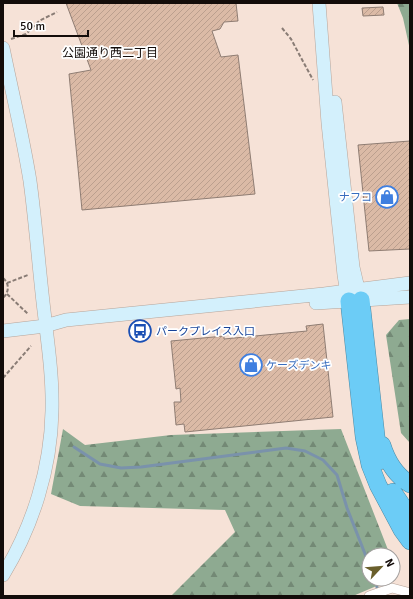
<svg xmlns="http://www.w3.org/2000/svg" width="413" height="599" font-family="Signika,'Noto Sans JP',sans-serif">
  <style>
    .forest { fill: url(#forest-firs) }
    .lines { fill: none; stroke-linecap: round; stroke-linejoin: round }
    .stream { stroke: #7a92ab; stroke-width: 3 }
    .building { fill: url(#building-hatch); stroke: #8f7d73 }
    .street-casing { stroke: #b7a499; stroke-width: 10 }
    .secondary-casing { stroke: #b7a499; stroke-width: 14 }
    .highway-casing { stroke: #4d89a3; stroke-width: 18 }
    .path { stroke: #897c75; stroke-width: 2; stroke-dasharray: 4 2; stroke-linecap: butt }
    .street { stroke: #fff; stroke-width: 9 }
    .secondary { stroke: #d3f0fc; stroke-width: 13 }
    .highway { stroke: #6cccf6; stroke-width: 17 }
    .labels { text-anchor: middle; dominant-baseline: central; stroke-width: 3.5; stroke-linejoin: round; paint-order: stroke }
    .shop-label { font-size: 11px; fill: #366cbe; stroke: #fff; text-anchor: end }
    .transit-label { font-size: 11px; fill: #164399; stroke: #fff; text-anchor: start }
    .neighbourhood-label { font-size: 12px; fill: #130c09; stroke: #fff }
  </style>
  <defs>
    <pattern id="forest-firs" width="22" height="20" patternUnits="userSpaceOnUse"><rect width="22" height="20" fill="#8eaa91"/><path d="M5 1l3.5 6h-7zM16 11l3.5 6h-7z" fill="#738975"/></pattern>
    <pattern id="building-hatch" width="6" height="6" patternUnits="userSpaceOnUse"><rect width="6" height="6" fill="#dbbaa6"/><path d="M-1 1l2-2M0 6l6-6M5 7l2-2" fill="none" stroke="#bb9f8e"/></pattern>
  </defs>
  <rect width="100%" height="100%" fill="#f6e2d7"/>
  <path class="forest" d="M 397,3 L 410,3 L 410,50 L 403,18 Z
    M 410,319 L 410,443 L 401,433 L 386,335 L 399,320 Z
    M 63,429 L 85,445 L 171,435 L 341,429 L 390,555 L 369,555 L 369,579 L 393,579 L 353,596 L 171,596 L 235,532 L 225,510 L 80,506 L 51,494 Z"/>
  <g class="lines">
    <path class="stream" d="M 74,447 L 100,464 L 121,468 L 141,467 L 286,448 L 305,451 L 323,460 L 337,475 L 347,508 L 369,564
      M 375,579 L 378,591"/>
  </g>
  <path class="building" d="M 66,3 L 236,3 L 238,21 L 224,22 L 220,29 L 212,31 L 221,57 L 238,55 L 255,194 L 82,210 L 69,74 L 91,70 Z
    M 383,7 L 384,15 L 363,16 L 362,8 Z
    M 410,141 L 410,249 L 369,251 L 358,145 Z
    M 323,324 L 333,417 L 185,432 L 184,424 L 176,425 L 174,402 L 181,402 L 180,388 L 176,389 L 171,341 L 224,336 L 224,339 L 307,331 L 306,326 Z"/>
  <g class="lines">
    <g class="street-casing">
      <path id="street" d="M 369,596 L 392,588 L 407,592 L 410,596"/>
    </g>
    <g class="secondary-casing">
      <path id="secondary" d="M 319,3 L 328,123 L 344,275 L 348,300
        M 3,48 C 12,92 23,137 30,181 C 35,218 38,256 42,293 C 46,332 53,371 52,411 C 51,468 33,526 3,575
        M 335,102 L 353,267 L 360,297
        M 316,303 L 410,297
        M 3,331 L 45,326 L 66,320 L 324,294 L 410,283"/>
    </g>
    <g class="highway-casing">
      <path id="highway" d="M 361,300 L 377,444 L 380,461
        M 349,301 L 364,437 L 370,465 L 378,485 L 402,530 L 410,541
        M 382,445 C 387,461 395,475 410,484
        M 393,492 L 410,517"/>
    </g>
    <path class="path" d="M 282,28 L 291,39 L 313,80
      M 11,39 L 26,34 L 39,21 L 57,12
      M 3,278 C 10,284 9,292 3,298
      M 7,283 L 28,275
      M 7,294 L 28,314
      M 3,378 L 31,346"/>
    <use href="#street" class="street"/>
    <use href="#secondary" class="secondary"/>
    <use href="#highway" class="highway"/>
  </g>
  <defs>
    <g id="shop-ring" transform="scale(1.15)"><circle r="9.5" fill="#fff" stroke="#3f7fe0" stroke-width="1.5"/><path d="M-5-2.5h2.3a2.7 3.5 0 0 1 5.4 0H5L5.5 6h-11ZM-1.5-2.5h3a1.5 2.3 0 0 0-3 0Z" fill="#3f7fe0"/></g>
    <g id="bus-ring" transform="scale(1.15)"><circle r="9.5" fill="#fff" stroke="#1a4fb4" stroke-width="1.5"/><path d="M-5-6H5V4H4V6H2V4H-2V6H-4V4H-5ZM-3.5-4V0h7V-4ZM-3.5 1.2v1.5H-2V1.2ZM2 1.2v1.5H3.5V1.2Z" fill="#1a4fb4"/></g>
  </defs>
  <g fill-rule="evenodd">
    <use href="#shop-ring" x="387" y="197"/>
    <use href="#bus-ring" x="140" y="331"/>
    <use href="#shop-ring" x="251" y="365"/>
  </g>
  <g class="labels">
    <g class="shop-label">
      <text x="372" y="197">ナフコ</text>
      <text x="266" y="365" text-anchor="start">ケーズデンキ</text>
    </g>
    <g class="transit-label">
      <text x="156" y="331">パークプレイス入口</text>
    </g>
    <g class="neighbourhood-label">
      <text x="110" y="53">公園通り西二丁目</text>
    </g>
  </g>
  <rect width="413" height="599" fill="none" stroke="#130c09" stroke-width="8"/>
  <g transform="translate(381 567) rotate(64)"><circle r="19" fill="#ffffff" stroke="#a19e9d"/>
  <path d="M0-3L7 15L0 10L-7 15Z" fill="#6a5f2c"/>
  <text y="-6" font-size="11" font-weight="bold" text-anchor="middle" fill="#130c09">N</text>
  </g>
  <path d="M14 30v6h74v-6" fill="none" stroke="#130c09" stroke-width="2"/>
  <text x="20" y="30" font-size="12" fill="#130c09" stroke="#ffffff" stroke-width="3" paint-order="stroke">50 m</text>
</svg>
